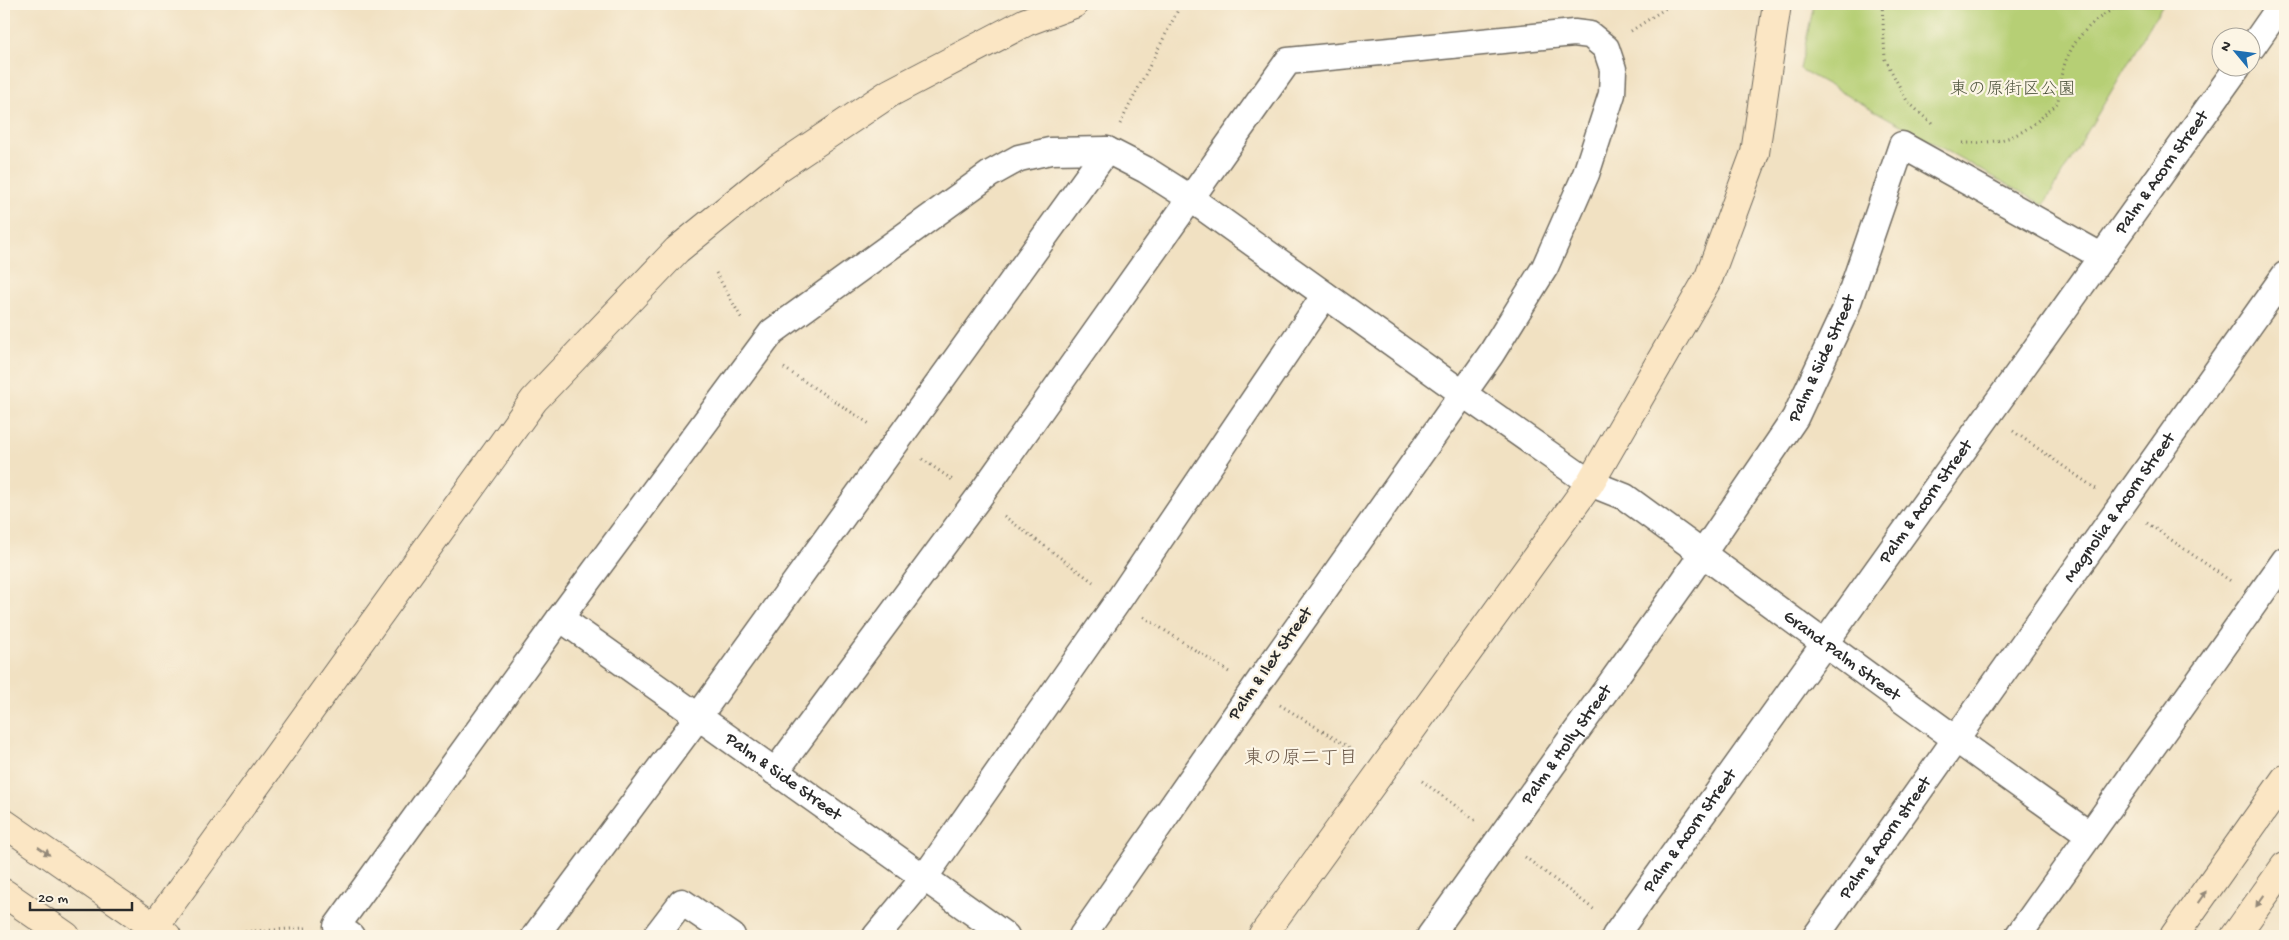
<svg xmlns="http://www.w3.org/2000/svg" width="2289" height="940" font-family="'Gochi Hand','Klee One',sans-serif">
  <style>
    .green { fill: #b6cf74; stroke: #707d50 }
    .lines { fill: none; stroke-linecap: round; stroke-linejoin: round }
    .street-casing { stroke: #706b60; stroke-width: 29 }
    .secondary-casing { stroke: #706b60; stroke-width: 30 }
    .path { stroke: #706b60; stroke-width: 3; stroke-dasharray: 1 4; stroke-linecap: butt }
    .street { stroke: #fff; stroke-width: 26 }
    .secondary { stroke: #fbe6c4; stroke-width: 28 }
    .oneway { fill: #938878 }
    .labels { text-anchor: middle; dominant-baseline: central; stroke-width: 4.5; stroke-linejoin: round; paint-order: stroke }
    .park-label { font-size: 18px; fill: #4e543d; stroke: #fcf5e5 }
    .street-label { font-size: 18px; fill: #2b2b2b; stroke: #fcf5e5 }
    .neighbourhood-label { font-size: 19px; fill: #6a5747; stroke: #fcf5e5 }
  </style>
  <rect width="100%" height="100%" fill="#fcf5e5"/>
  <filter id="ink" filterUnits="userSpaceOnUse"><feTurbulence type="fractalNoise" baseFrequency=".02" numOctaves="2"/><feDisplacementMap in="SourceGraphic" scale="10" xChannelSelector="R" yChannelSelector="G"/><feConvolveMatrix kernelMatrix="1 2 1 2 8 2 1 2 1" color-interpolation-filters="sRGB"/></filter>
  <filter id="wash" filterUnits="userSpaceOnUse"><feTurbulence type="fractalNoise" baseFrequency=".0096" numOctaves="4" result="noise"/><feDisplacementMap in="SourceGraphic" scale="20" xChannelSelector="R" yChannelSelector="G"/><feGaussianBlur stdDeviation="1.12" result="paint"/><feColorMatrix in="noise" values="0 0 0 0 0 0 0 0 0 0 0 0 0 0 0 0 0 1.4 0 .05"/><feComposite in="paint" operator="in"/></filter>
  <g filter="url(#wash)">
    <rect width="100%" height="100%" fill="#f1e1c2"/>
    <path class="green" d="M 1814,4 L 2163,4 L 2044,205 L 1800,69 Z"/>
  </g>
  <g filter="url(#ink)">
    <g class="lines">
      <g class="street-casing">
        <g id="street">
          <path d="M 2252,47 L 2282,4"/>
          <path id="s1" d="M 560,618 L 1006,936"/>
          <path d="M 775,772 L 979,497 L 1288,61 L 1574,33 L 1590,35 L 1606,48 L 1613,69 L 1612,94 L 1586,174 L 1545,267 L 1491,354 L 1261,679 L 1082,936"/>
          <path id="s2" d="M 351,936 L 337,926 L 560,618 L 772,332 L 990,174 L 1019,158 L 1050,151 L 1107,150 L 1146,170 L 1190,198 L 1462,393 L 1590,483 L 1625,497 C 1780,610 1933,725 2090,835"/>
          <path d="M 535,936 L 698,717 L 1107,150"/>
          <path d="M 656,936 L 682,902 L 732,936"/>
          <path d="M 876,936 L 924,878 L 1118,601 L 1325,295"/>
          <path id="s3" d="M 1430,936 L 1684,581 L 1795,418 L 1845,311 L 1902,145 L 2101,256"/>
          <path id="s4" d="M 1615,936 L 2237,68"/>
          <path id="s5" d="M 1816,936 L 2285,275"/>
          <path d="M 2018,936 L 2285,560"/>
        </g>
      </g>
      <g class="secondary-casing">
        <path id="secondary" d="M 4,823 L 167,936
          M 4,893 L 66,936
          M 150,936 L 154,927 L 534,400 L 677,250 L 778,168 L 890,93 L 1026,22 L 1074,4
          M 1262,936 L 1590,483 L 1709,277 L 1755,153 L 1777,4
          M 2174,936 L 2285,779
          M 2235,936 L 2285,866"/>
      </g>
      <path class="path" d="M 1882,4 L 1885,59 L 1907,101 L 1932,124
        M 1631,31 L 1672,4
        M 1120,124 L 1181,4
        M 1963,143 C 1997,143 2017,140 2043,116 C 2047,112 2054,108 2057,103 C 2060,96 2059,84 2061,76 C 2070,40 2090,21 2122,4
        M 716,273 L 742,319
        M 784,368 L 871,425
        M 2013,431 L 2096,489
        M 922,459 L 954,481
        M 1004,516 L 1093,582
        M 2147,523 L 2232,582
        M 1144,617 L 1229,672
        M 1280,705 L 1352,749
        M 1422,781 L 1476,821
        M 1525,857 L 1596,911
        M 240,932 L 306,928"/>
      <use href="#street" class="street"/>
      <use href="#secondary" class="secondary"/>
    </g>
    <defs><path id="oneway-solid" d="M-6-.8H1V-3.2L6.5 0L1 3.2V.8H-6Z" transform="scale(1.25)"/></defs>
    <g class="oneway">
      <use href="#oneway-solid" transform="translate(44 851) rotate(35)"/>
      <use href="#oneway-solid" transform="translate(2202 897) rotate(-55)"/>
      <use href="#oneway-solid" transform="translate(2260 901) rotate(125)"/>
    </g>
  </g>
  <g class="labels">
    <g class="park-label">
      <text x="2013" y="90">東の原街区公園</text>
    </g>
    <g class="street-label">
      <text stroke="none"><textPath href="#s4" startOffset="939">Palm &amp; Acorn Street</textPath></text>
      <text stroke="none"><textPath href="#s3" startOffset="699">Palm &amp; Side Street</textPath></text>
      <text stroke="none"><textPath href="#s4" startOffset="534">Palm &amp; Acorn Street</textPath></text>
      <text stroke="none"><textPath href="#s5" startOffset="525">Magnolia &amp; Acorn Street</textPath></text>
      <text stroke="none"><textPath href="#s2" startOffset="2038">Grand Palm Street</textPath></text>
      <text transform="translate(1271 664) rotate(-55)">Palm &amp; Ilex Street</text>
      <text stroke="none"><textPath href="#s3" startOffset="235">Palm &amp; Holly Street</textPath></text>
      <text stroke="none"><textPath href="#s1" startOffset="274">Palm &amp; Side Street</textPath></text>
      <text stroke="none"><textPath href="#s4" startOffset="129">Palm &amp; Acorn Street</textPath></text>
      <text stroke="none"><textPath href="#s5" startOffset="120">Palm &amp; Acorn street</textPath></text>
    </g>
    <g class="neighbourhood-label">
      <text x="1301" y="759">東の原二丁目</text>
    </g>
  </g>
  <rect width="2289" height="940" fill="none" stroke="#fcf5e5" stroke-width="20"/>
  <g transform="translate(2236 52) rotate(299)"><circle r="24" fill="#fcf5e5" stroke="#a8a49b"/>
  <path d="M0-4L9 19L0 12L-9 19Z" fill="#1f6fb2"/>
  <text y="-8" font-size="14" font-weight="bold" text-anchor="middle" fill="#2b2b2b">N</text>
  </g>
  <path d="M30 902v8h102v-8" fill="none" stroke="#2b2b2b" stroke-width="2.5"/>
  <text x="38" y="902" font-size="15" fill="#2b2b2b" stroke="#fcf5e5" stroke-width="4" paint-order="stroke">20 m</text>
</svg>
